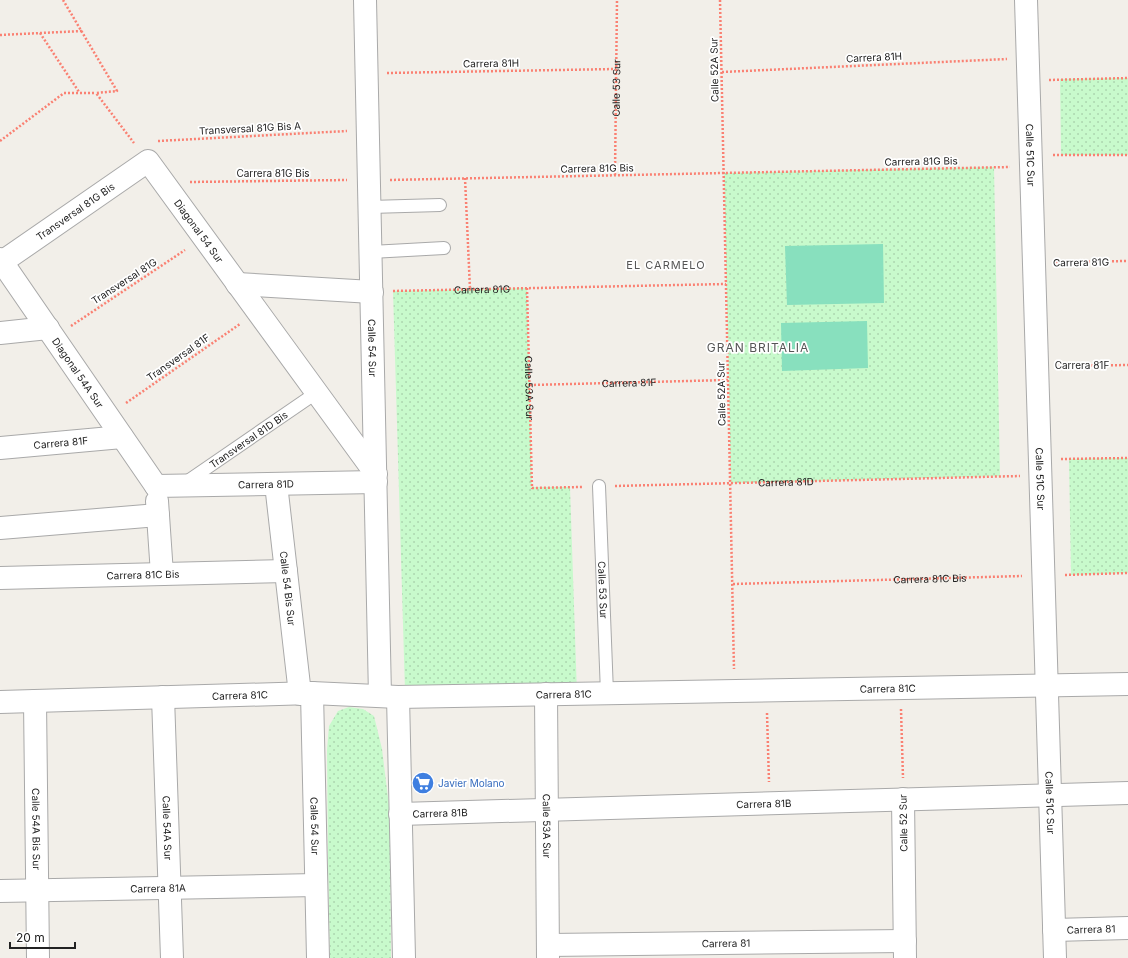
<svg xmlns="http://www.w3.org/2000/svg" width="1128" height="958" font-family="Inter,sans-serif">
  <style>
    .park { fill: url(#park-dots) }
    .pitch { fill: #88e0be }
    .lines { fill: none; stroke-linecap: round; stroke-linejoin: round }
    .lane-casing { stroke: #a9a9a9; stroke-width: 14 }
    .street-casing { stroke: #a9a9a9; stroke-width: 24 }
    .path { stroke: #fa8072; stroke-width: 2.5; stroke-dasharray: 2 2; stroke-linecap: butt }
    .lane { stroke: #fff; stroke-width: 12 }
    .street { stroke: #fff; stroke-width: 22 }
    .labels { text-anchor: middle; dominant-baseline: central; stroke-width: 3.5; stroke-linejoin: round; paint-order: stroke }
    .street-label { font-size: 10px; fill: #222; stroke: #fff }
    .shop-label { font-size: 10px; fill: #366cbe; stroke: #fff; text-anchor: start }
    .neighbourhood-label { font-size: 11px; letter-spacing: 1px; fill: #555; stroke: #fff }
    .quarter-label { font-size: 12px; letter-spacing: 1px; fill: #555; stroke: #fff }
  </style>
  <defs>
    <pattern id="park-dots" width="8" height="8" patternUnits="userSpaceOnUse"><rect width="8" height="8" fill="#c8facc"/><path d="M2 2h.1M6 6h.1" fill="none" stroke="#acd6af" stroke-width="1.8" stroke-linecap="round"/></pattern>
  </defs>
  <rect width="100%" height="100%" fill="#f2efe9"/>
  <path class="park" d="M 1128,78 L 1128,155 L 1061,155 L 1060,79 Z
    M 994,167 L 1000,476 L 731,483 L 724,173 Z
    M 527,288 L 532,487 L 570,487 L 577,694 L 405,691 L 393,291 Z
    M 1128,458 L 1128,573 L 1071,575 L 1069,459 Z
    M 349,707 L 363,709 L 374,716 L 382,749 L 390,814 L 391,958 L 330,958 L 328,859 L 327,750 L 329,726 L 338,711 Z"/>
  <path class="pitch" d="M 883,244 L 884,303 L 787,305 L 785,246 Z
    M 867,321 L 868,368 L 782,371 L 781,323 Z"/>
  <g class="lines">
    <g class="lane-casing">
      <g id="lane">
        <path d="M 370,207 L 440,205"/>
        <path d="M 371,252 L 444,248"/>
        <path id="s7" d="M 185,483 L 316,393"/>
        <path id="s8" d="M 599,486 L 607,693"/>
      </g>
    </g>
    <g class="street-casing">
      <g id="street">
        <path id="s9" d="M 365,0 L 380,696"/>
        <path id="s10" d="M 1026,0 L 1055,958"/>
        <path id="s11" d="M 0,259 L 156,486"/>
        <path id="s12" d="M 2,262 L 148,161 L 376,474"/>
        <path d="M 237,284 L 372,292"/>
        <path d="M 0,333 L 48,328"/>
        <path id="s13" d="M 0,448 L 122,437"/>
        <path id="s14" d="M 276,484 L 300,694"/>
        <path id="s15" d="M 156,486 L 376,482"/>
        <path d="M 157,501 L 162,574"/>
        <path d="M 0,528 L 158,515"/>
        <path id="s16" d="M 0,578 L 286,571"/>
        <path id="s17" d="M 312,693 L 318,958"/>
        <path id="s18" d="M 546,694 L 548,958"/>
        <path id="s19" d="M 163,697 L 172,958"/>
        <path d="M 398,697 L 404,958"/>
        <path id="s20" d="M 35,701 L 38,958"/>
        <path id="s21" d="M 0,702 L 312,693 L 398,697 L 1128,684"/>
        <path d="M 903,799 L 905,958"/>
        <path id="s22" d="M 400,814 L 1128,793"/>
        <path id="s23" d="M 0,891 L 316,885"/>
        <path id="s24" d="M 1054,930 L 1128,928"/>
        <path id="s25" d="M 548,945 L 905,941"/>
      </g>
    </g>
    <g class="path">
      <path d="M 63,0 L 117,91 L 96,93 L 134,143"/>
      <path d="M 720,0 L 734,669"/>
      <path d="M 40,33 L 79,92"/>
      <path d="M 0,35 L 82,31"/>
      <path d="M 722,72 L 1007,59"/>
      <path d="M 387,73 L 616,69"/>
      <path d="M 1049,80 L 1128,78"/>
      <path d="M 0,141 L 64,93 L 96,93"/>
      <path d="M 158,141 L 347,131"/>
      <path d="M 1053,155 L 1128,155"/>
      <path id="s1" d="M 615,175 L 617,0"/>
      <path d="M 465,178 L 470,289"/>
      <path d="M 390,180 L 1010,167"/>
      <path d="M 190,182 L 347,180"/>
      <path d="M 1056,262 L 1128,261"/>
      <path id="s2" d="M 527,288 L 532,488 L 582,487"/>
      <path id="s3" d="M 393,291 L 726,284"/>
      <path d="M 71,326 L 185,250"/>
      <path d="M 1059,366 L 1128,365"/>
      <path id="s4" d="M 530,385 L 728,380"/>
      <path d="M 126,403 L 240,324"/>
      <path d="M 1061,459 L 1128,458"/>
      <path id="s5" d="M 615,486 L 1020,476"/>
      <path d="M 1065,575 L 1128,573"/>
      <path id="s6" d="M 733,584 L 1022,576"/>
      <path d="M 901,709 L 903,778"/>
      <path d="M 767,713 L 769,782"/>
    </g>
    <use href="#lane" class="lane"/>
    <use href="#street" class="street"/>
  </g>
  <defs>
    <g id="supermarket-disc" transform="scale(1.15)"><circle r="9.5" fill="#3f7fe0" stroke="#fff"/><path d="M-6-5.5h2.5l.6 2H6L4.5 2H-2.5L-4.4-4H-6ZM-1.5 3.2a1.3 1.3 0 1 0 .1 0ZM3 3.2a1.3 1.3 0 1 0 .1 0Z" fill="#fff"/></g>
  </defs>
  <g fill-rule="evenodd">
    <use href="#supermarket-disc" x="423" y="783"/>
  </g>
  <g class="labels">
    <g class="street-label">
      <text transform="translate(874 57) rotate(-3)">Carrera 81H</text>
      <text transform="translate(491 63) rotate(-1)">Carrera 81H</text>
      <text transform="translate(714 70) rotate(-91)">Calle 52A Sur</text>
      <text stroke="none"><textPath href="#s1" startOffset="87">Calle 53 Sur</textPath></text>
      <text transform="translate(250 128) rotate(-3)">Transversal 81G Bis A</text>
      <text stroke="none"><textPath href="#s10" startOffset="155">Calle 51C Sur</textPath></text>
      <text transform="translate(921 161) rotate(-1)">Carrera 81G Bis</text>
      <text transform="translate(597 168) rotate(-1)">Carrera 81G Bis</text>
      <text x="273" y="173">Carrera 81G Bis</text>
      <text stroke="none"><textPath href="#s12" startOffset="89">Transversal 81G Bis</textPath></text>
      <text stroke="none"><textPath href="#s12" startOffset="264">Diagonal 54 Sur</textPath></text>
      <text transform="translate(1081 262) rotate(-1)">Carrera 81G</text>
      <text transform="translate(124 281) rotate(-33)">Transversal 81G</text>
      <text stroke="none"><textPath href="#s3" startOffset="89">Carrera 81G</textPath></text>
      <text stroke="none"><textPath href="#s9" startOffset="348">Calle 54 Sur</textPath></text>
      <text transform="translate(178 357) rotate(-35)">Transversal 81F</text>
      <text x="1082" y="365">Carrera 81F</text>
      <text stroke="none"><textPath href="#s11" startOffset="138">Diagonal 54A Sur</textPath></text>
      <text stroke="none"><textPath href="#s4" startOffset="99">Carrera 81F</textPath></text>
      <text stroke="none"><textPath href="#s2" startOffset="100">Calle 53A Sur</textPath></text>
      <text transform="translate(721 394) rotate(-91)">Calle 52A Sur</text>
      <text stroke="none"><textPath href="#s7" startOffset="77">Transversal 81D Bis</textPath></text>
      <text stroke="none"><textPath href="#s13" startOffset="61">Carrera 81F</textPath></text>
      <text stroke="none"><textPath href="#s10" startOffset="479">Calle 51C Sur</textPath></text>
      <text stroke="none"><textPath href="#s5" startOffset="171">Carrera 81D</textPath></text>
      <text stroke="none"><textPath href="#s15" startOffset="110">Carrera 81D</textPath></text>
      <text stroke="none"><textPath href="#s16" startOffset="143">Carrera 81C Bis</textPath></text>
      <text stroke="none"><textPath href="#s6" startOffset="197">Carrera 81C Bis</textPath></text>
      <text stroke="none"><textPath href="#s14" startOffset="105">Calle 54 Bis Sur</textPath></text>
      <text stroke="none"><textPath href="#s8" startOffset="104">Calle 53 Sur</textPath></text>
      <text stroke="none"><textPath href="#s21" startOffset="888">Carrera 81C</textPath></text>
      <text stroke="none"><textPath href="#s21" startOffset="564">Carrera 81C</textPath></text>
      <text stroke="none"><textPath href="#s21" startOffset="240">Carrera 81C</textPath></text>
      <text stroke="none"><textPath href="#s22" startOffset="364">Carrera 81B</textPath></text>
      <text stroke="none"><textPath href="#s10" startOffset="803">Calle 51C Sur</textPath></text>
      <text stroke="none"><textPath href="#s22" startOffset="40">Carrera 81B</textPath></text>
      <text transform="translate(903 823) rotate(-91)">Calle 52 Sur</text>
      <text stroke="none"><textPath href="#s17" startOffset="133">Calle 54 Sur</textPath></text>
      <text stroke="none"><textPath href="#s18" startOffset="132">Calle 53A Sur</textPath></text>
      <text stroke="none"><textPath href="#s19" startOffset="131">Calle 54A Sur</textPath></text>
      <text stroke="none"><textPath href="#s20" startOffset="128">Calle 54A Bis Sur</textPath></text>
      <text stroke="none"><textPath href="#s23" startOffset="158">Carrera 81A</textPath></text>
      <text stroke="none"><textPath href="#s24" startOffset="37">Carrera 81</textPath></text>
      <text stroke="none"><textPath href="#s25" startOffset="178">Carrera 81</textPath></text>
    </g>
    <g class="shop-label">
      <text x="438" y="783">Javier Molano</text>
    </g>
    <g class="neighbourhood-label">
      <text x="666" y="265">EL CARMELO</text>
    </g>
    <g class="quarter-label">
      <text x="758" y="347">GRAN BRITALIA</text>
    </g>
  </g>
  <path d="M10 942v6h65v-6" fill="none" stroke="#222222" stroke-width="2"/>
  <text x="16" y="942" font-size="12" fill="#222222" stroke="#ffffff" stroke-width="3" paint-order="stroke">20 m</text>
</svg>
